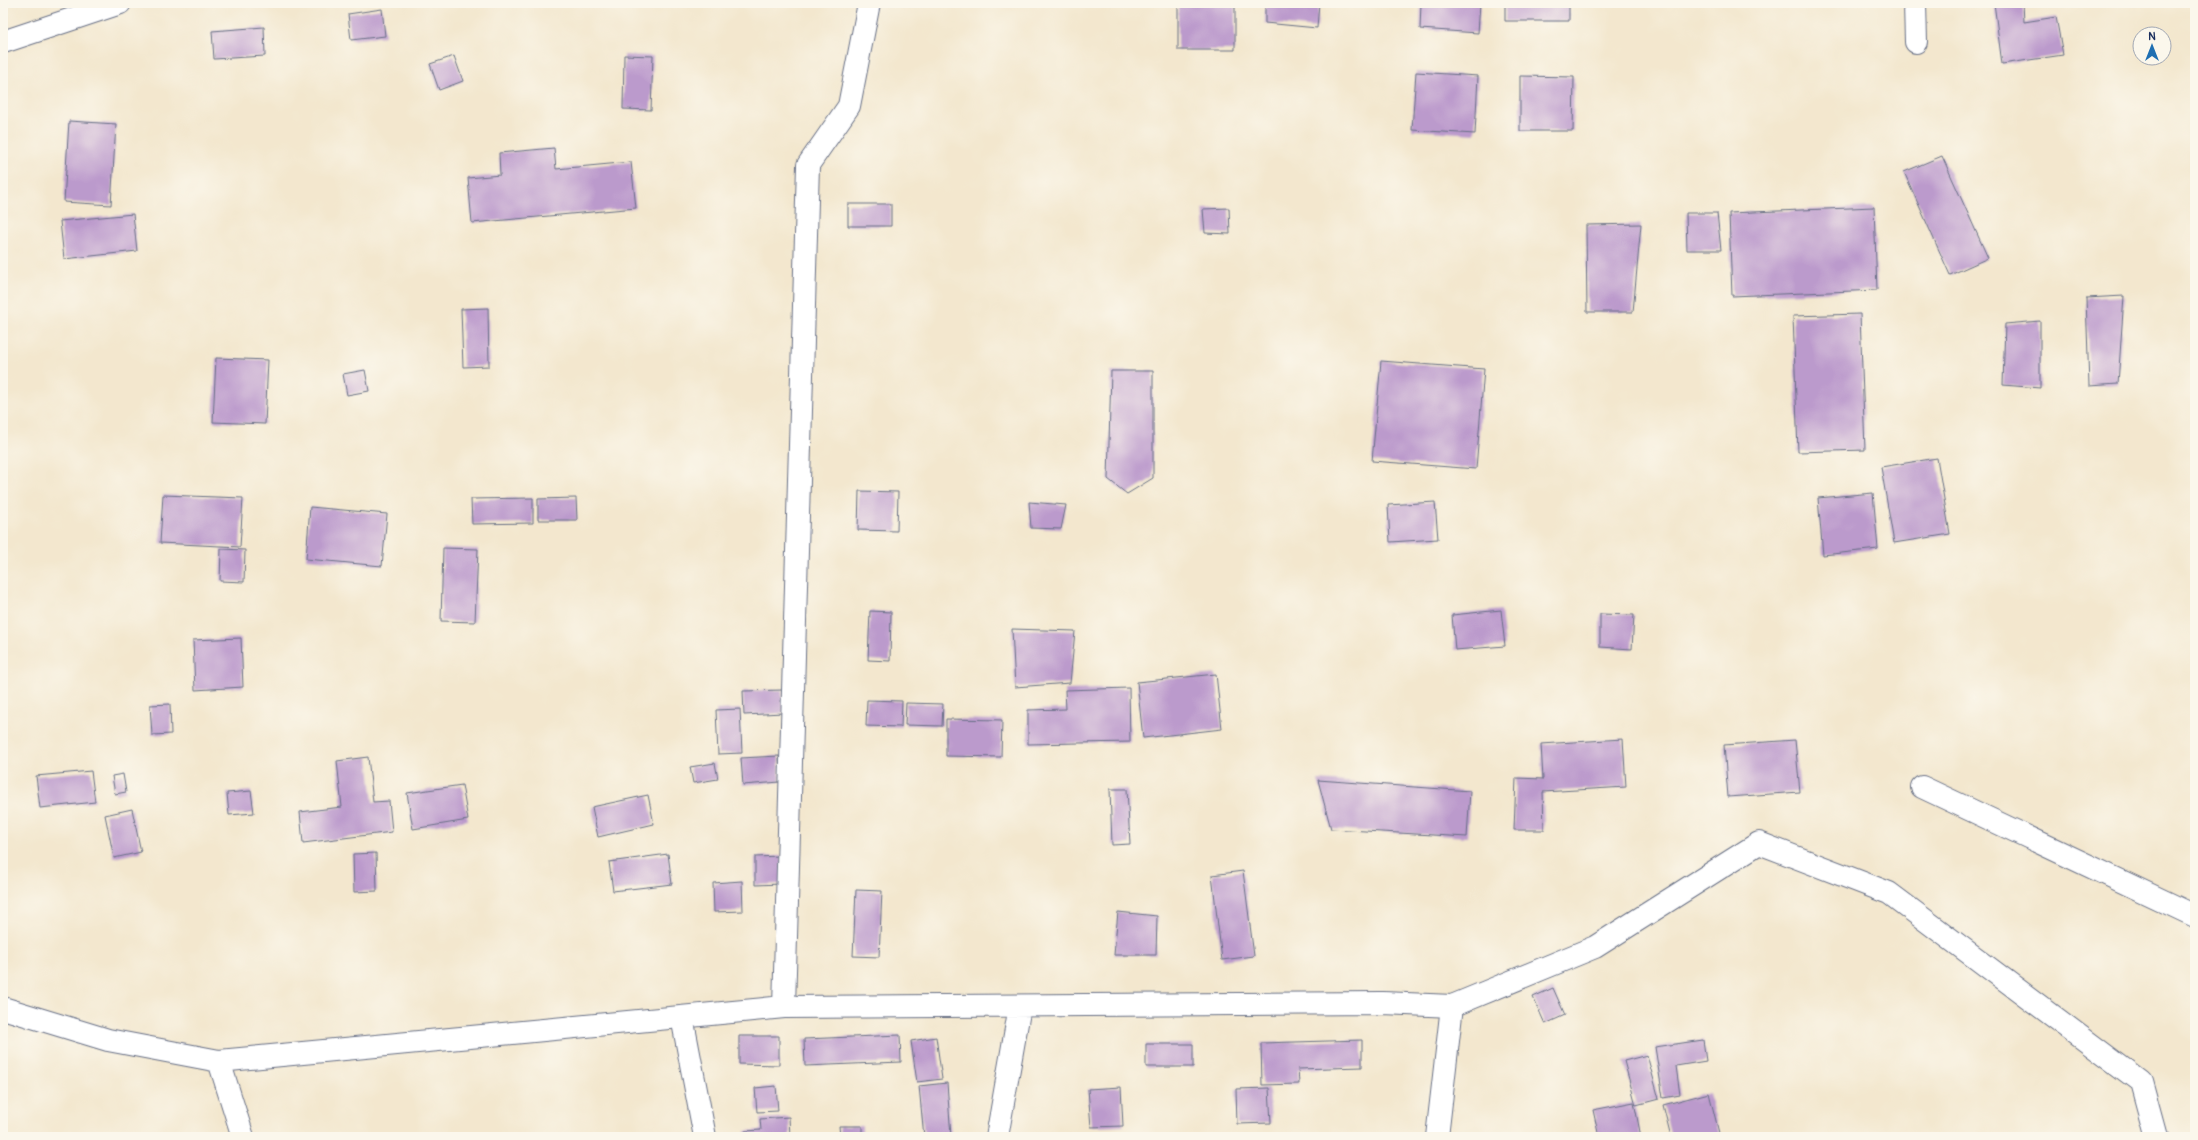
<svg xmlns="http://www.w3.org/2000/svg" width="2198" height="1140" font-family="Pangolin,sans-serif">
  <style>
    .building { fill: #bb9acc }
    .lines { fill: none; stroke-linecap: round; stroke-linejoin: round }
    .minor-casing { stroke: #676f85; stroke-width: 24 }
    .minor { stroke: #fff; stroke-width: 22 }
  </style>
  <rect width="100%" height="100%" fill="#fbf7ec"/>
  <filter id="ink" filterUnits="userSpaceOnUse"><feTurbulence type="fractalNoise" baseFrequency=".025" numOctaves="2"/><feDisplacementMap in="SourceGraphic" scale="8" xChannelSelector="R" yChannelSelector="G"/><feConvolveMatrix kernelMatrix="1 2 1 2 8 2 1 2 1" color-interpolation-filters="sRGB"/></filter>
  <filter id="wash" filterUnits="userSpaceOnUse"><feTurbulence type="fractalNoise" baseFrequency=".012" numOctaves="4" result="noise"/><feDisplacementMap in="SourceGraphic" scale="16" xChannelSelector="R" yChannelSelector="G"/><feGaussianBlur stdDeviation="0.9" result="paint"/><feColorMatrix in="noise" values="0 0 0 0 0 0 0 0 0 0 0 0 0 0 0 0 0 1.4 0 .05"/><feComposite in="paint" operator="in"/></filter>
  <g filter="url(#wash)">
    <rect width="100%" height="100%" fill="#f3e7ce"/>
    <g id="blocks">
      <path class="building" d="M 1178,3 L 1235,3 L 1235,50 L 1178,50 Z
        M 1265,3 L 1319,3 L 1317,28 L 1265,23 Z
        M 1421,3 L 1480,3 L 1478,33 L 1420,29 Z
        M 1505,3 L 1569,3 L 1569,21 L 1505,21 Z
        M 1994,3 L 2023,3 L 2024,22 L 2056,17 L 2063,55 L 2002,64 Z
        M 382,9 L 385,36 L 351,40 L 348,14 Z
        M 264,27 L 265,56 L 214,59 L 212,31 Z
        M 624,55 L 653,56 L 651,110 L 623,109 Z
        M 454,56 L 463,81 L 439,90 L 430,64 Z
        M 1416,72 L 1478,76 L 1475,134 L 1412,130 Z
        M 1520,76 L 1574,77 L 1573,131 L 1520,131 Z
        M 69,121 L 116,124 L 111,205 L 64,202 Z
        M 554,148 L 556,169 L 631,162 L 636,208 L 472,223 L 468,178 L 500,175 L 499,153 Z
        M 1942,156 L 1988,258 L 1950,275 L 1904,172 Z
        M 848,204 L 891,204 L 891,226 L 848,226 Z
        M 1874,207 L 1877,290 L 1732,296 L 1729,213 Z
        M 1229,208 L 1230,234 L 1205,233 L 1203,209 Z
        M 1686,213 L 1717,213 L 1721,250 L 1687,250 Z
        M 133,214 L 137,251 L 64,259 L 60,221 Z
        M 1641,224 L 1633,312 L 1587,312 L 1586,225 Z
        M 2124,296 L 2118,384 L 2089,386 L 2086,298 Z
        M 488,308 L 489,366 L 463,367 L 461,309 Z
        M 1860,314 L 1865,450 L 1798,452 L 1793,316 Z
        M 2040,321 L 2040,388 L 2003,385 L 2005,324 Z
        M 216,358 L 268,360 L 265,424 L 213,422 Z
        M 1381,361 L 1484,369 L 1476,469 L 1372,461 Z
        M 365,370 L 369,391 L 347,395 L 343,374 Z
        M 1111,371 L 1153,371 L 1153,478 L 1127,494 L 1108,479 Z
        M 1937,458 L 1950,534 L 1894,543 L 1881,467 Z
        M 859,491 L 898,492 L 897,531 L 858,530 Z
        M 1873,493 L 1878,549 L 1823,555 L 1818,498 Z
        M 163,495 L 243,498 L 240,547 L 160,543 Z
        M 533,498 L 533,523 L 472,524 L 471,499 Z
        M 576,498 L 577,520 L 538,520 L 538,499 Z
        M 1029,502 L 1066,505 L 1061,529 L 1031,528 Z
        M 1435,502 L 1438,539 L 1390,542 L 1388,505 Z
        M 310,507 L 387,514 L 382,566 L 306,559 Z
        M 443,548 L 478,549 L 475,622 L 441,621 Z
        M 221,549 L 245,550 L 244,582 L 220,581 Z
        M 1501,610 L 1505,646 L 1455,650 L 1452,615 Z
        M 870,611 L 891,612 L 890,661 L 868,660 Z
        M 1600,614 L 1634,615 L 1632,649 L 1600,647 Z
        M 1012,629 L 1075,631 L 1070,683 L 1015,687 Z
        M 241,638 L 243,687 L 195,690 L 193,640 Z
        M 1216,674 L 1222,729 L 1143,738 L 1137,682 Z
        M 1129,688 L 1130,742 L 1028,744 L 1028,710 L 1066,709 L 1065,690 Z
        M 782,690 L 783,713 L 744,715 L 743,691 Z
        M 867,700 L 902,701 L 901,727 L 866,726 Z
        M 906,703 L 943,704 L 942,726 L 905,725 Z
        M 170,704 L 171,734 L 152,735 L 150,705 Z
        M 740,709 L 742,753 L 718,754 L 716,710 Z
        M 946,719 L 1002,720 L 1001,757 L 946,756 Z
        M 1623,739 L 1626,787 L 1543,792 L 1544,830 L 1514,830 L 1516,778 L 1543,779 L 1541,744 Z
        M 1795,740 L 1800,792 L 1728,797 L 1724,745 Z
        M 779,756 L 780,782 L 743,785 L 741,758 Z
        M 368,757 L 373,802 L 389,801 L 392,832 L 303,843 L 300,812 L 342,807 L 337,761 Z
        M 715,763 L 718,779 L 693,783 L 690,767 Z
        M 91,771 L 95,802 L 40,808 L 36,776 Z
        M 123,774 L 126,792 L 115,794 L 112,776 Z
        M 1318,780 L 1470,791 L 1467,837 L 1331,829 Z
        M 462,785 L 468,820 L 413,829 L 407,793 Z
        M 1110,789 L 1127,789 L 1130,844 L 1112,845 Z
        M 251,791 L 254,813 L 229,815 L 227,793 Z
        M 648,795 L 654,824 L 598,837 L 592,807 Z
        M 132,809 L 141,852 L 114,858 L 105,815 Z
        M 376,853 L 377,891 L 354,892 L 353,854 Z
        M 668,854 L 672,884 L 613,891 L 609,862 Z
        M 781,856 L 782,884 L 755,885 L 755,857 Z
        M 1243,871 L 1254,956 L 1222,960 L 1212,875 Z
        M 742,881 L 743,911 L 714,912 L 713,883 Z
        M 856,890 L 882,891 L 879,957 L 853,956 Z
        M 1118,912 L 1157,916 L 1156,955 L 1114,955 Z
        M 1553,988 L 1565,1015 L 1545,1024 L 1533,997 Z
        M 900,1035 L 901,1062 L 805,1066 L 804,1039 Z
        M 739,1036 L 779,1036 L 779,1065 L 739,1064 Z
        M 936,1037 L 942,1079 L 917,1082 L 911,1041 Z
        M 1362,1040 L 1362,1067 L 1298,1069 L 1299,1084 L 1262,1085 L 1261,1043 Z
        M 1703,1040 L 1706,1061 L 1676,1066 L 1680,1095 L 1663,1098 L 1655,1047 Z
        M 1146,1044 L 1193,1044 L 1193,1067 L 1146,1067 Z
        M 1647,1055 L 1659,1099 L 1636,1105 L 1624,1061 Z
        M 947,1083 L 951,1137 L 924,1137 L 919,1086 Z
        M 776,1086 L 778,1111 L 757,1112 L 755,1088 Z
        M 1121,1087 L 1123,1126 L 1091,1127 L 1088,1089 Z
        M 1269,1088 L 1271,1123 L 1237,1124 L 1236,1089 Z
        M 1709,1093 L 1720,1137 L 1671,1137 L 1663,1105 Z
        M 1634,1102 L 1641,1137 L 1599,1137 L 1593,1110 Z
        M 789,1117 L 790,1137 L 745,1137 L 745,1131 L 761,1130 L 760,1119 Z
        M 839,1126 L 862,1126 L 862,1137 L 840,1137 Z"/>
    </g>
  </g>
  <g filter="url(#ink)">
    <use href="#blocks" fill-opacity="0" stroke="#676f85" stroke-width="1"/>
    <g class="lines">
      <g class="minor-casing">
        <path id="minor" d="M 1915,3 L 1916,42
          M 3,42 L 120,3
          M 1922,787 L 2195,916
          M 784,1007 L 808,165 L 849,106 L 869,3
          M 3,1008 L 108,1040 L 219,1061 L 784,1007 L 1383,1003 L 1452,1006
          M 682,1017 L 705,1137
          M 219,1061 L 243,1137
          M 997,1137 L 1020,1006
          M 1437,1137 L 1452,1006 L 1595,947 L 1759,843 L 1889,893 L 2141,1082 L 2156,1137"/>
      </g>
      <use href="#minor" class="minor"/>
    </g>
  </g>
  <rect width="2198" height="1140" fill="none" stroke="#fbf7ec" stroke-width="16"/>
  <g transform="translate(2152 46)"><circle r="19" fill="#fbf7ec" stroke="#a1a7b3"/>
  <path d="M0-3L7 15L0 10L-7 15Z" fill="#1f6fb2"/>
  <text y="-6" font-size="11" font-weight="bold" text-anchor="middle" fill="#1b2f5e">N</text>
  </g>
</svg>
